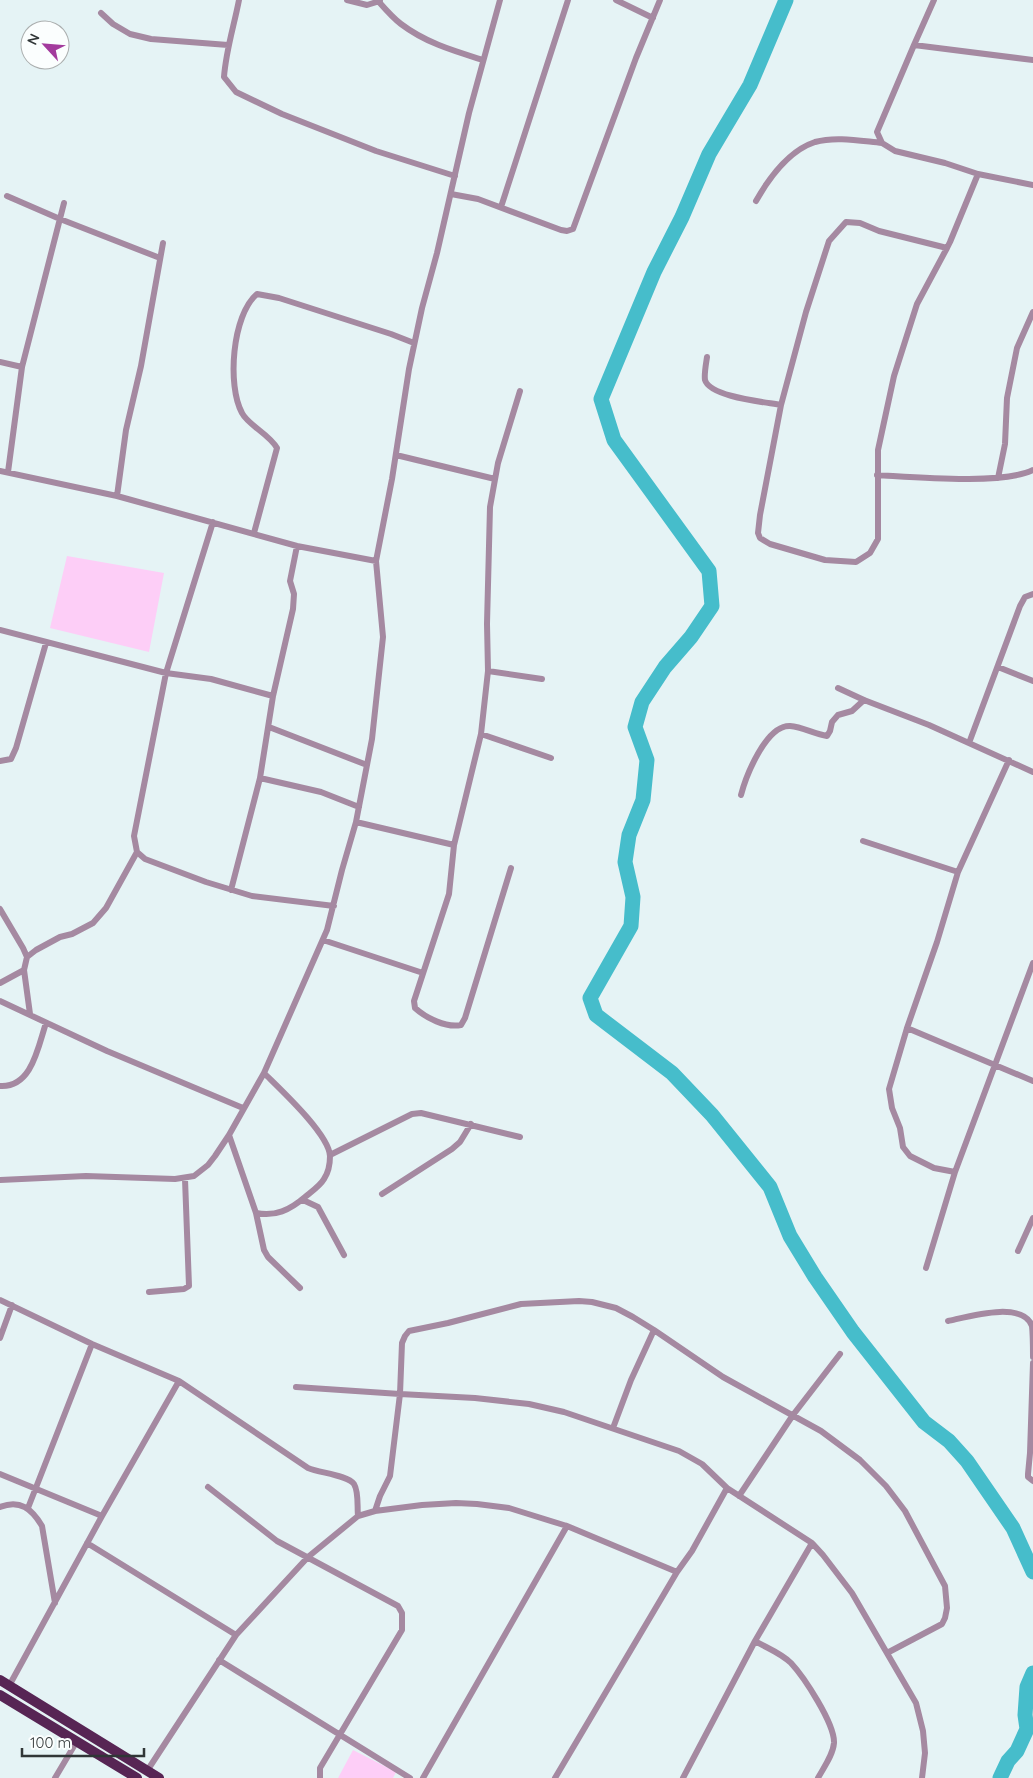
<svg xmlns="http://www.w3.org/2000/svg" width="1033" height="1778" font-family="Quicksand,sans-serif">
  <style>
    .grass { fill: #fdcef7 }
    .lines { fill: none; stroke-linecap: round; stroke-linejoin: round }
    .river { stroke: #46bdcb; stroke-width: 15 }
    .minor { stroke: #a589a1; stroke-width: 6 }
    .trunk { stroke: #572554; stroke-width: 10 }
  </style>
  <rect width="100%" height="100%" fill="#e5f3f5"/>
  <path class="grass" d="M 67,556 L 164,573 L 149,652 L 50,628 Z
    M 353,1750 L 396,1772 L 393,1778 L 338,1778 Z"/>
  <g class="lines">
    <path class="river" d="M 786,0 L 750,85 L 709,154 L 682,217 L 654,272 L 601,399 L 614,440 L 709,571 L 712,606 L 691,637 L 665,667 L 642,702 L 635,727 L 647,760 L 643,800 L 629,835 L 625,862 L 633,897 L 631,926 L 590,998 L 596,1015 L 672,1073 L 712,1115 L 770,1187 L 790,1236 L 815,1277 L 853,1332 L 924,1422 L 949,1441 L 967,1461 L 1013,1528 L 1033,1572
      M 1000,1778 L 1008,1761 L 1017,1751 L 1027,1729 L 1025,1715 L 1027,1687 L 1033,1673"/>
    <path class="minor" d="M 239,0 C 234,26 226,50 224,77 L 236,92 L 282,114 L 376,151 L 455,176
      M 347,0 L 367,5 L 380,1
      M 616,0 L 653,18
      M 379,2 C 386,10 393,18 401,24 C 426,43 454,51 483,60
      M 101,13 L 113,24 L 130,34 L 151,39 L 228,45
      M 914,45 L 934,0
      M 1033,60 L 914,45 L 877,132 L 882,143 L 895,151 L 945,163 L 978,174 L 1033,185
      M 451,194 L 478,199 L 561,230 L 567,231 L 573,229 L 636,58 L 660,0
      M 7,196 L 60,219 L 160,258
      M 756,201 C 769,178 788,151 815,142 C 836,136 861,141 882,143
      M 501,207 L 568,0
      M 947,248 L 879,231 L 860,223 L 846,222 L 829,241 L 806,312 L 781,405 L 760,515 L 758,533 L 760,538 L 770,544 L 825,560 L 856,562 L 870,553 L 878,539 L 878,450 L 894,376 L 917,304 L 947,248 L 950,242 L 978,174
      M 707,357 C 706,364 704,374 705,380 C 710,397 765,402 781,405
      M 0,362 L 22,367
      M 396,455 L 495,479
      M 0,471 L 117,496 L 297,546 L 376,561
      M 8,472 L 22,367 L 64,203
      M 877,475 C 914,477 1003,485 1033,470
      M 998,478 L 1005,444 L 1007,398 L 1017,348 L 1033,312
      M 117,496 L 126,430 L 141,366 L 163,243
      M 213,522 L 166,673 L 134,836 L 137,852 L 145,859 L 206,882 L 252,896 L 334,906
      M 254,533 L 277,448 C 269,434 248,425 242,413 C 227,386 232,315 257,294 L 279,298 L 391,334 L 414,343
      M 0,630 L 166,673 L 211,679 L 273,696 L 260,778 L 231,890
      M 998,667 L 1033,681
      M 488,671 L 542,679
      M 838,688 L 864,700 L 929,725 L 1033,772
      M 273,696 L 293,609 L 294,594 L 290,581 L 297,546
      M 269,727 L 367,765
      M 481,734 L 551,758
      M 969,743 L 1020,606 L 1025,597 L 1033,594
      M 0,761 L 11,759 L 16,748 L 46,643
      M 260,778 L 321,792 L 359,807
      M 741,795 C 746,776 766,725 790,726 C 803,727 814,734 827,736 L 830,731 L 832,722 L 838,715 L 852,711 L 864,700
      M 356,822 L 454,845
      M 863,841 L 958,872
      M 511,868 L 465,1018 L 461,1025 C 446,1028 426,1018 415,1008 L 414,1001 L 449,894 L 454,845 L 481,734 L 488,671 L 487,624 L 490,507 L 498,463 L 520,391
      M 0,909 L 23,948 L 27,957 L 24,970 L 30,1014
      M 323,940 L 423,973
      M 27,957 L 36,950 L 60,937 L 72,934 L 93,923 L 106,908 L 137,852
      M 0,983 L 24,970
      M 0,1001 L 107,1051 L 243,1108
      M 907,1028 L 1033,1081
      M 0,1086 C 32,1088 38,1047 46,1023
      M 229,1135 L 256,1213 C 275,1217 290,1210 305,1197 C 311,1192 320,1186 324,1179 C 328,1173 330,1163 330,1156 C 329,1134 280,1089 264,1073
      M 330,1155 L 412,1114 L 421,1113 L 520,1137
      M 955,1172 L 934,1168 L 910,1156 L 903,1147 L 900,1128 L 892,1108 L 889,1089 L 907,1028 L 937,942 L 958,872 L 1009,760
      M 0,1180 L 86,1176 L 175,1179 L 194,1176 L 208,1165 L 215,1156 L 229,1135 L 264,1073 L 327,930 L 342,870 L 356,822 L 372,739 L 383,637 L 376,561 L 392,479 L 409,369 L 422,308 L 437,253 L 469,113 L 500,0
      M 382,1194 L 452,1149 L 460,1142 L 471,1124
      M 303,1200 L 318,1207 L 344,1255
      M 256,1213 L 264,1250 L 268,1257 L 300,1288
      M 1018,1251 L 1033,1218
      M 926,1268 L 955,1172 L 1033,963
      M 149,1292 L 184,1289 L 189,1286 L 185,1179
      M 0,1300 L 92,1344 L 179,1381 L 308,1468 C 320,1473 347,1475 354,1484 C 359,1492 357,1507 358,1516
      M 948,1321 C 967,1317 1023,1300 1032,1326 C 1033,1335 1033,1348 1033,1357
      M 0,1338 L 12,1305
      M 1033,1363 L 1030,1453 L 1028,1474 L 1028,1477 L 1033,1481
      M 296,1387 L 400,1394 L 402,1343 L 405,1336 L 409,1331 L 448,1323 L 521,1304 L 579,1301 L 592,1302 L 616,1308 L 633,1317 L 654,1330 L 723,1377 L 821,1431 L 860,1460 L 886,1486 L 905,1511 L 945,1586 L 947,1608 L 945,1618 L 942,1624 L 887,1653
      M 613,1428 L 631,1380 L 654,1330
      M 0,1474 L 102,1516 L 179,1381
      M 208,1487 L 277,1541 L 398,1606 L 402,1613 L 402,1630 L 320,1768 L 320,1778
      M 727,1488 L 812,1543 L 823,1555 L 852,1593 L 916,1703 L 923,1731 L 925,1753 L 922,1778
      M 739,1496 L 793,1415 L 840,1354
      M 0,1507 C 20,1499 32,1509 42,1526 L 55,1603
      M 28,1508 L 92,1344
      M 375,1511 L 380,1496 L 390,1476 L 400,1394 L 475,1398 L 529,1404 L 564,1412 L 679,1451 L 702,1464 L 727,1488 L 692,1551 L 677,1572 L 555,1778
      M 87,1543 L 236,1635
      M 755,1641 C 767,1648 781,1653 791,1663 C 804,1677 835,1724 834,1743 C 833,1755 824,1767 818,1778
      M 219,1660 L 410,1778
      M 9,1686 L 102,1516
      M 147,1771 L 236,1635 L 308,1557 L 358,1516 L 375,1511 L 422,1505 L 456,1503 L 477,1504 L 509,1508 L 567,1526 L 677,1572
      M 55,1778 L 77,1741
      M 423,1778 L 567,1526
      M 683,1778 L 755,1641 L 812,1543"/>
    <path class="trunk" d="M 0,1680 L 159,1778
      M 0,1695 L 137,1778"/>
  </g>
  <g transform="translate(45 45) rotate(296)"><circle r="24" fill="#fbfefe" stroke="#aaaeae"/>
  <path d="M0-4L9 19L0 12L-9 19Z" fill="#a33b9d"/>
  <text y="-8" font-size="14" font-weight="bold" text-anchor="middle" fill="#303637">N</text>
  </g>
  <path d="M22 1748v8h122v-8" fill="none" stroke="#303637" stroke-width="2.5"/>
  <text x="30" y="1748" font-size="15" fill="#303637" stroke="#fbfefe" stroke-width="4" paint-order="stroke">100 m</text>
</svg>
